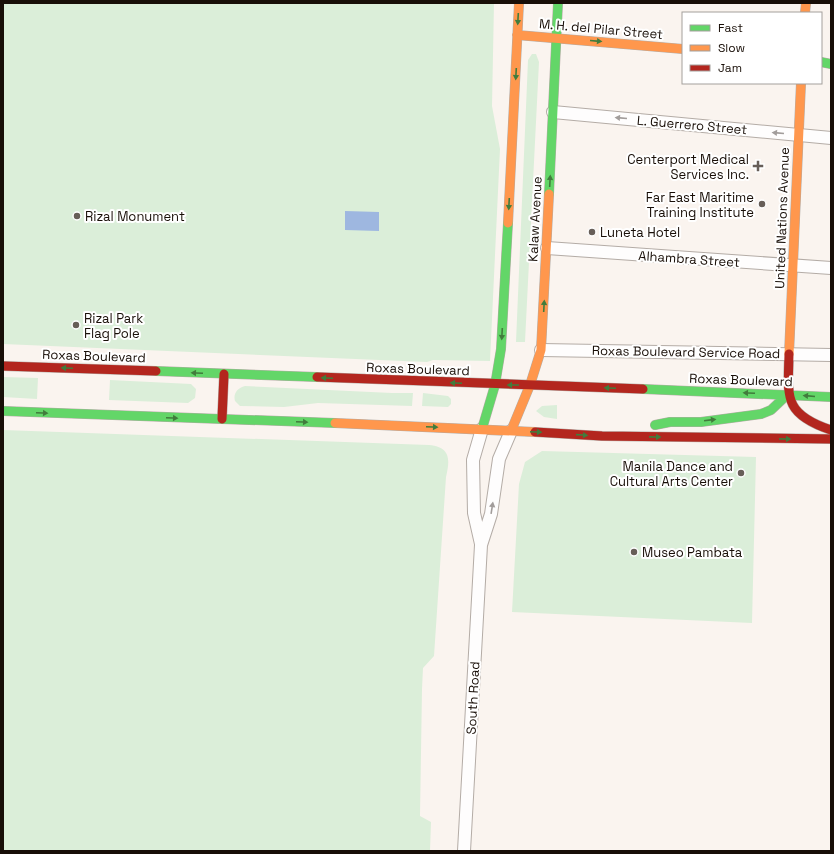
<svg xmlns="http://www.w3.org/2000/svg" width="834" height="854" font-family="'Space Grotesk',sans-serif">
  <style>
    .green { fill: #dbeed9 }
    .water { fill: #9eb7e0 }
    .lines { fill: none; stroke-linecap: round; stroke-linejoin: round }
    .street-casing { stroke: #b4aca6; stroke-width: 14 }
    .fast-casing { stroke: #b4aca6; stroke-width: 10 }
    .slow-casing { stroke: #b4aca6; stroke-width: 10 }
    .jam-casing { stroke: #b4aca6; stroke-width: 10 }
    .street { stroke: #fefdfd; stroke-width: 12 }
    .fast { stroke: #63d668; stroke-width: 9 }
    .slow { stroke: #ff974d; stroke-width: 9 }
    .jam { stroke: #b3261e; stroke-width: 9 }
    .oneway { fill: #417c3c }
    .oneway2 { fill: #a29d9b }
    .poi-dot { fill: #675e58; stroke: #fff; stroke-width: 1.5 }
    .labels { text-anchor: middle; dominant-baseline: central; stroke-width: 4; stroke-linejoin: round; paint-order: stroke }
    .street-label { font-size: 13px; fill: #180e07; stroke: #fff }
    .poi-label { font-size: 13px; fill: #180e07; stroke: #fff; text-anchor: start }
  </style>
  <rect width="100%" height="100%" fill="#faf4ef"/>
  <path class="green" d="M 3,3 L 494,3 L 492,106 L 500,149 L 490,361 L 433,360 L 427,362 L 3,344 Z
    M 532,54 L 536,54 L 539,62 L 525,342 L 516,342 L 528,60 Z
    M 3,377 L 38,378 L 37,399 L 3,397 Z
    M 110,380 L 191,384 L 196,389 L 195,398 L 188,403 L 109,400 Z
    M 245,386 L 392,393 L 413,393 L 412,406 L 318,403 L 284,407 L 240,406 L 235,401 C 233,394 237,388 245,386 Z
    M 423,393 L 448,396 L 451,399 L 451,404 L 448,407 L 422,406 Z
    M 557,405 L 557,419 L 544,417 L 536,411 L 542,406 Z
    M 3,430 L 429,445 C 451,447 450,460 446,477 L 434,656 L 423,668 L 422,689 L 420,816 L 431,822 L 430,851 L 3,851 Z
    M 542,451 L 756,457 L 752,623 L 512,612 L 519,484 L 525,462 Z"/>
  <path class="water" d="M 345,211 L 379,212 L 379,231 L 345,230 Z"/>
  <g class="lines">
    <g class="street-casing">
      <path id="street" d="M 553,112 L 831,138
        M 547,248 L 831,268
        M 541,350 L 831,355
        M 481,544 L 474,513 L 473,460 L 482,429
        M 464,851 L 481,545 L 491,514 L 499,459 L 511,431"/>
    </g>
    <g class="fast-casing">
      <path id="fast" d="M 821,62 L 831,64
        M 549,194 L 558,3
        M 156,371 L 317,377
        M 643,389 L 831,397
        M 3,411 L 335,423
        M 655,425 L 670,422 L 701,422 L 761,414 L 771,410 L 788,394
        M 482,429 L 495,385 L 501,349 L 508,223"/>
    </g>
    <g class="slow-casing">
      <path id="slow" d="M 805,13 L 806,3
        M 517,35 L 683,49
        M 508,223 L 519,3
        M 789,354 L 801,83
        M 335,423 L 535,432
        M 511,431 L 530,385 L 541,350 L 549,194"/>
    </g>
    <g class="jam-casing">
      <path id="jam" d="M 789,354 C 788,397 783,414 831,430
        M 3,366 L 156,371
        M 317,377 L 643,389
        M 222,419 L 224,374
        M 535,432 L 602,436 L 831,439"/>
    </g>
    <use href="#street" class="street"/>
    <use href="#fast" class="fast"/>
    <use href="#slow" class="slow"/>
    <use href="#jam" class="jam"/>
  </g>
  <defs><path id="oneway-solid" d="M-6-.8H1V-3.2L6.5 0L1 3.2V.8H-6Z"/></defs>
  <g class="oneway">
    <use href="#oneway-solid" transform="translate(518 19) rotate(93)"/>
    <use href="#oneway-solid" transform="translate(596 41) rotate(5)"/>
    <use href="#oneway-solid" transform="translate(516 74) rotate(93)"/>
    <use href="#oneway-solid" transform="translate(550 181) rotate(-87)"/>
    <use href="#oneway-solid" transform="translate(509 204) rotate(93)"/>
    <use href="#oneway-solid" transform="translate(544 306) rotate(-87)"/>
    <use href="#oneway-solid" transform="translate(502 334) rotate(93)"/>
    <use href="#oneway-solid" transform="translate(67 368) rotate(-178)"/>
    <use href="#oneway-solid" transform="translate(197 373) rotate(-178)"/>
    <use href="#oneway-solid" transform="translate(327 378) rotate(-178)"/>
    <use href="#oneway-solid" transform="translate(456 383) rotate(-178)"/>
    <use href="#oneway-solid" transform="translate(513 385) rotate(-180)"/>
    <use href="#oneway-solid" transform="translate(610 388) rotate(-178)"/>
    <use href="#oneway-solid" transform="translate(749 393) rotate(-178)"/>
    <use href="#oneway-solid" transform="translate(809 396) rotate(-175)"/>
    <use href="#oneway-solid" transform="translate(42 413) rotate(2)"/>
    <use href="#oneway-solid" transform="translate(172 418) rotate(2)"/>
    <use href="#oneway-solid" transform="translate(710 420) rotate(-7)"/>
    <use href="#oneway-solid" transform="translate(302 422) rotate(2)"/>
    <use href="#oneway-solid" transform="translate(432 427) rotate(2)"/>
    <use href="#oneway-solid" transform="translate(536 432) rotate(3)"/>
    <use href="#oneway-solid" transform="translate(582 435) rotate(4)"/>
    <use href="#oneway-solid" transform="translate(655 437) rotate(1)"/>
    <use href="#oneway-solid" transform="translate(785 439) rotate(1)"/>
  </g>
  <g class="oneway2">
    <use href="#oneway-solid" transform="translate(621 118) rotate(-175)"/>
    <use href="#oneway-solid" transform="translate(778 133) rotate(-175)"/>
    <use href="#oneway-solid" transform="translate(492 508) rotate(-81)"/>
  </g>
  <g class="poi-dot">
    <path d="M756 160h4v4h4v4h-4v4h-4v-4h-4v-4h4z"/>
    <circle cx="762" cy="204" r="4"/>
    <circle cx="77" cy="216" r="4"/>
    <circle cx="592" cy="232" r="4"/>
    <circle cx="76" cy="325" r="4"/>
    <circle cx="741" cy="473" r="4"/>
    <circle cx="634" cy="552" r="4"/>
  </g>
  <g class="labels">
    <g class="street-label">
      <text transform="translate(601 29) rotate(5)">M. H. del Pilar Street</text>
      <text transform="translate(692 125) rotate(5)">L. Guerrero Street</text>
      <text transform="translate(782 218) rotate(-88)">United Nations Avenue</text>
      <text transform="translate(535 219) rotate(-87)">Kalaw Avenue</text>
      <text transform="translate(689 259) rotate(4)">Alhambra Street</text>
      <text transform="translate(686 352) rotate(1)">Roxas Boulevard Service Road</text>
      <text transform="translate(94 356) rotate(2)">Roxas Boulevard</text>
      <text transform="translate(418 369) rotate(2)">Roxas Boulevard</text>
      <text transform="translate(741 380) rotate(2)">Roxas Boulevard</text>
      <text transform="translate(473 698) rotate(-87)">South Road</text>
    </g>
    <g class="poi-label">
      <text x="749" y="159" text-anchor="end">Centerport Medical<tspan x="749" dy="15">Services Inc.</tspan></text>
      <text x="754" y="197" text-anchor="end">Far East Maritime<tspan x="754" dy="15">Training Institute</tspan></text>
      <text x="85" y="216">Rizal Monument</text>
      <text x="600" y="232">Luneta Hotel</text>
      <text x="84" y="318">Rizal Park<tspan x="84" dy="15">Flag Pole</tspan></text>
      <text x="733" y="466" text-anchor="end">Manila Dance and<tspan x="733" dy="15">Cultural Arts Center</tspan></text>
      <text x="642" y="552">Museo Pambata</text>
    </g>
  </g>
  <rect width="834" height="854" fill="none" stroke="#180e07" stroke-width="8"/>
  <rect x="682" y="12" width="140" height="72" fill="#ffffff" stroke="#a39f9c"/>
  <rect x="690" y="25" width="20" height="6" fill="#63d668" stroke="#a39f9c"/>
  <text x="718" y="32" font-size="12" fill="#180e07">Fast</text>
  <rect x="690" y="45" width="20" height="6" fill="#ff974d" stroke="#a39f9c"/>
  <text x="718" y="52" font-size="12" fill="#180e07">Slow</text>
  <rect x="690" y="65" width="20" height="6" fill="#b3261e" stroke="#a39f9c"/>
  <text x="718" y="72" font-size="12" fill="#180e07">Jam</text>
</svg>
